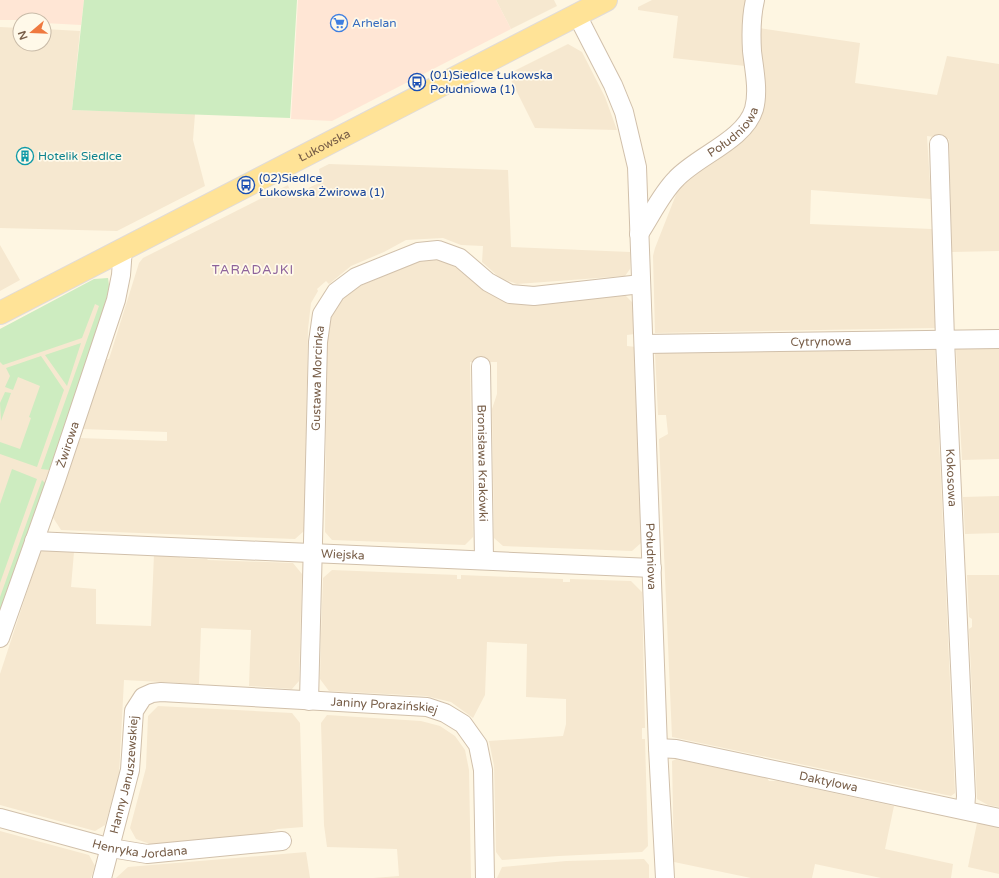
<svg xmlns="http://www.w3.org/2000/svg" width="999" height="878" font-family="'Varela Round',sans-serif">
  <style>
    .residential { fill: #f6e8d0 }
    .commercial { fill: #ffe6d5 }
    .green { fill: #cdecc0 }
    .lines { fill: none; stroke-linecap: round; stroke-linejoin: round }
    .minor-casing { stroke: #d1c0ab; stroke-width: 20 }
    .major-casing { stroke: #e1dbd7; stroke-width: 24 }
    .minor { stroke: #fff; stroke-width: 18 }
    .major { stroke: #ffe397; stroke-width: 22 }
    .labels { text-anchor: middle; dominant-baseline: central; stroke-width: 3.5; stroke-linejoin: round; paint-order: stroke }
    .shop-label { font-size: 12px; fill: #366cbe; stroke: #fff9e9; text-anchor: start }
    .transit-label { font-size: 12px; fill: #164399; stroke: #fff9e9; text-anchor: start }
    .street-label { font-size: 12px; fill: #775d47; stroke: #fff9e9 }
    .culture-label { font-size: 12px; fill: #0d838f; stroke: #fff9e9; text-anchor: start }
    .neighbourhood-label { font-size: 13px; letter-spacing: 1px; fill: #8d629b; stroke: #fff9e9 }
  </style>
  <rect width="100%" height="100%" fill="#fef6e2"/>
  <path class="residential" d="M 496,0 L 554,0 L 557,6 L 511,29 Z
    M 652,0 L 747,0 L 742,25 L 745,66 L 673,58 L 678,16 L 638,10 L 638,7 Z
    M 0,27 L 20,28 L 20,44 L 44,44 L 44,29 L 80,31 L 72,110 L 195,114 L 193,140 L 205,186 L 117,231 L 0,228 Z
    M 759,28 L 860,43 L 855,83 L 937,95 L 947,56 L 999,64 L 999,251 L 952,252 L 949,139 L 927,136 L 931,199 L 811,190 L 810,224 L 932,229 L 935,328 L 655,333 L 653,256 L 655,248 L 679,187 L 755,121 Z
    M 568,44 L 582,52 L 605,97 L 617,130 L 535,128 L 508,74 Z
    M 329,164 L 508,170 L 511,247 L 630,252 L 630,269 L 625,276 L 517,284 L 500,278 L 482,262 L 483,246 L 461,245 L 443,238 L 406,240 L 384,252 L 351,266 L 329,284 L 326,281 L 317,289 L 318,291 L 311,303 L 308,329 L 304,531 L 295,539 L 61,530 L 52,516 L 79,438 L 167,441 L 167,432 L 81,429 L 107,359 L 109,359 L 139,263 L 143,258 L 288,185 L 292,196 L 321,182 L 319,169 Z
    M 0,245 L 20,280 L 0,291 Z
    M 440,259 L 461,270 L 483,290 L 494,295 L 625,295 L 635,305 L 635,334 L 627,335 L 627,346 L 636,347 L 641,543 L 632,551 L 503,546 L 494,538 L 492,409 L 497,394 L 497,362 L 470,362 L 473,537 L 465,545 L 332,540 L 325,532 L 327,325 L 338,303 L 353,289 L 419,261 Z
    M 108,278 L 109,286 L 112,286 L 0,615 L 0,329 Z
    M 999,348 L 999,459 L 962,460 L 956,349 Z
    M 935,349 L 955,793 L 951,796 L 672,737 L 659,439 L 668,434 L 666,415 L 658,415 L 655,353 Z
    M 999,496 L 999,533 L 965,534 L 963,497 Z
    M 44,550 L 74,552 L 71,587 L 96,589 L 96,624 L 151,626 L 154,554 L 180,555 L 180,558 L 207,559 L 208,560 L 293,563 L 302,574 L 299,681 L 292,689 L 249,686 L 251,630 L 201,628 L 199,684 L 124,680 L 119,776 L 105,825 L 95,831 L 0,805 L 0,674 L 40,552 Z
    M 332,570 L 457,575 L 457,579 L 461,579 L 461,575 L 563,579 L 563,582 L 570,582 L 570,579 L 631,581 L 642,592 L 645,728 L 642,728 L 642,739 L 645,739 L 648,846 L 642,852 L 559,856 L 502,860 L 496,852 L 494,766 L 489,741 L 563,736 L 566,724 L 566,699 L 526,697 L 527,644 L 487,642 L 485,695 L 473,718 L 451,702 L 426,696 L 329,691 L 320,679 L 321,634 L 323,578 Z
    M 967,575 L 999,575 L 999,807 L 988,805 L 977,799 L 969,629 L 972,627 L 972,619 L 969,617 Z
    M 158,706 L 292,713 L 300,723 L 303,827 L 278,829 L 255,836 L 169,844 L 150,844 L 136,839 L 130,828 L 146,768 L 148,716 Z
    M 327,715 L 421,721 L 440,726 L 455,736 L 465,750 L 469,770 L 471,878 L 373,878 L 399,876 L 397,849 L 327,847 L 324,825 L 321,723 Z
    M 676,759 L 767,778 L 769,781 L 778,781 L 894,806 L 885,849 L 953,864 L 951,878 L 881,878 L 815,864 L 812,878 L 751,878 L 674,862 L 672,761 Z
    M 977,823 L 999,827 L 999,874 L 968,867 Z
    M 0,831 L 89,855 L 95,866 L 91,878 L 0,878 Z
    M 306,852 L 310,878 L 116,878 L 128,867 Z
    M 644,859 L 649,865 L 649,878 L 497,878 L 502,867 L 566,861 Z"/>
  <path class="commercial" d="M 0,0 L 84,0 L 81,25 L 44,23 L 44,20 L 0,20 Z
    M 298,0 L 496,0 L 511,29 L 332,121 L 291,119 Z"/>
  <path class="green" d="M 84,0 L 297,0 L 290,118 L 72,110 Z
    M 108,278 L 109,286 L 112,286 L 50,470 L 41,469 L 99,306 L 95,304 L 82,338 L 3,365 L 0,362 L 0,329 L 94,279 Z
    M 81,343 L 67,386 L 45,355 Z
    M 41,356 L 64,390 L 37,467 L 0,454 L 0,442 L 20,449 L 31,418 L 29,417 L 40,386 L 18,377 L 13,390 L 5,387 L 10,376 L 6,368 Z
    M 5,392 L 11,393 L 1,421 L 0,403 Z
    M 12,469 L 37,479 L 0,583 L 0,504 Z
    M 42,480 L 45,483 L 0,615 L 0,597 Z"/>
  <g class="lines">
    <g class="minor-casing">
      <g id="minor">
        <path id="s1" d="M 577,15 L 613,85 L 624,112 L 637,167 L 658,748 L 665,878"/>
        <path id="s2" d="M 939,144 L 945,340 L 966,796 L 965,810"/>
        <path id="s3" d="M 639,234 C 651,216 661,194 676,179 C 697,156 745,140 754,109 C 759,91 754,69 752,51 C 751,34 751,17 755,0"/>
        <path id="s4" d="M 644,344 L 999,339"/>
        <path id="s5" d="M 481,366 L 484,559"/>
        <path id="s6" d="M 34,541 L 652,568"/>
        <path id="s7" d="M 0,638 L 56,480 L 116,300 L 121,275 L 123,248"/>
        <path id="s8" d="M 309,701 L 318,342 L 322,314 L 336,292 L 356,277 L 418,252 L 438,250 L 460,258 L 488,282 L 510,294 L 534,296 L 641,284"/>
        <path id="s9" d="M 658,748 L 676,749 L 999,818"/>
        <path id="s10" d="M 0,818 L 111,848 L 147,854 L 282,841"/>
        <path id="s11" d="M 102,878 L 130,770 L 134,711 L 143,697 L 152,693 L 161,692 L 427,707 L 445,713 L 463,724 L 478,745 L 483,770 L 485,878"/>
      </g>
    </g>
    <g class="major-casing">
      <g id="major">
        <path id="s12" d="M 0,313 L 606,0"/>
      </g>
    </g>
    <use href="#minor" class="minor"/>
    <use href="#major" class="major"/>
  </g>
  <defs>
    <g id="supermarket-ring" transform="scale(0.9)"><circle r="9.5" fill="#fff9e9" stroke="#3f7fe0" stroke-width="1.5"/><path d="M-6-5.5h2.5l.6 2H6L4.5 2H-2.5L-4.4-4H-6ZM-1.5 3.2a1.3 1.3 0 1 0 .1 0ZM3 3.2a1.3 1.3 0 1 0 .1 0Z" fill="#3f7fe0"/></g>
    <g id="bus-ring" transform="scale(0.9)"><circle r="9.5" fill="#fff9e9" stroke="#1a4fb4" stroke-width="1.5"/><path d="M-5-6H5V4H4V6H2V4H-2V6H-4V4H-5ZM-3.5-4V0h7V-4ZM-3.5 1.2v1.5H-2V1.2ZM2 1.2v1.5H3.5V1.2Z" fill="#1a4fb4"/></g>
    <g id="building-ring" transform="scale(0.9)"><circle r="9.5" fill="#fff9e9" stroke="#0f9aa8" stroke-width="1.5"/><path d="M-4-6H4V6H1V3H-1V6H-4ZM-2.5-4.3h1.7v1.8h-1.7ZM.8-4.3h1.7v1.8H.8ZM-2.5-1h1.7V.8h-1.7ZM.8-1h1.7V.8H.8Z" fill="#0f9aa8"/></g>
  </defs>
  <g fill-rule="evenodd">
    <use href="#supermarket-ring" x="339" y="23"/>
    <use href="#bus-ring" x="417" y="82"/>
    <use href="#building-ring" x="25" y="156"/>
    <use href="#bus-ring" x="246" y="185"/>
  </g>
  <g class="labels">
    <g class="shop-label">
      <text x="352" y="23">Arhelan</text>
    </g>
    <g class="transit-label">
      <text x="430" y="75">(01)Siedlce Łukowska<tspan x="430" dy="14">Południowa (1)</tspan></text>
      <text x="259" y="178">(02)Siedlce<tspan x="259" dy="14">Łukowska Żwirowa (1)</tspan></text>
    </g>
    <g class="street-label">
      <text stroke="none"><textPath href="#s3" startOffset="141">Południowa</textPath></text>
      <text stroke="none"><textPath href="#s12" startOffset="365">Łukowska</textPath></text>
      <text stroke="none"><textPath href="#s4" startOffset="177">Cytrynowa</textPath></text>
      <text stroke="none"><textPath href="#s8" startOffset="323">Gustawa Morcinka</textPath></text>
      <text stroke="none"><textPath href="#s7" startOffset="205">Żwirowa</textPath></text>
      <text stroke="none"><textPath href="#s5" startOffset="97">Bronisława Krakówki</textPath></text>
      <text stroke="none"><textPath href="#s2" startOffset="334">Kokosowa</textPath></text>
      <text stroke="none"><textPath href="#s6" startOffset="309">Wiejska</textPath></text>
      <text stroke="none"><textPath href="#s1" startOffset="554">Południowa</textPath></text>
      <text stroke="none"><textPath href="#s11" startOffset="430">Janiny Porazińskiej</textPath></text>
      <text stroke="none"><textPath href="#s11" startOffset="106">Hanny Januszewskiej</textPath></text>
      <text stroke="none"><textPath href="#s9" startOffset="174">Daktylowa</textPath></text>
      <text stroke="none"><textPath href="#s10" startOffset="144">Henryka Jordana</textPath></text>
    </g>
    <g class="culture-label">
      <text x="38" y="156">Hotelik Siedlce</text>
    </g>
    <g class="neighbourhood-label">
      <text x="253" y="270">TARADAJKI</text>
    </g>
  </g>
  <g transform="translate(32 32) rotate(251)"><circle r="19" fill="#fff9e9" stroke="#c9bba8"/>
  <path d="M0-3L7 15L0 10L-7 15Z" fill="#ef793f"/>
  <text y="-6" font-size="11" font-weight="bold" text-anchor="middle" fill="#775d47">N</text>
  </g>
</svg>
